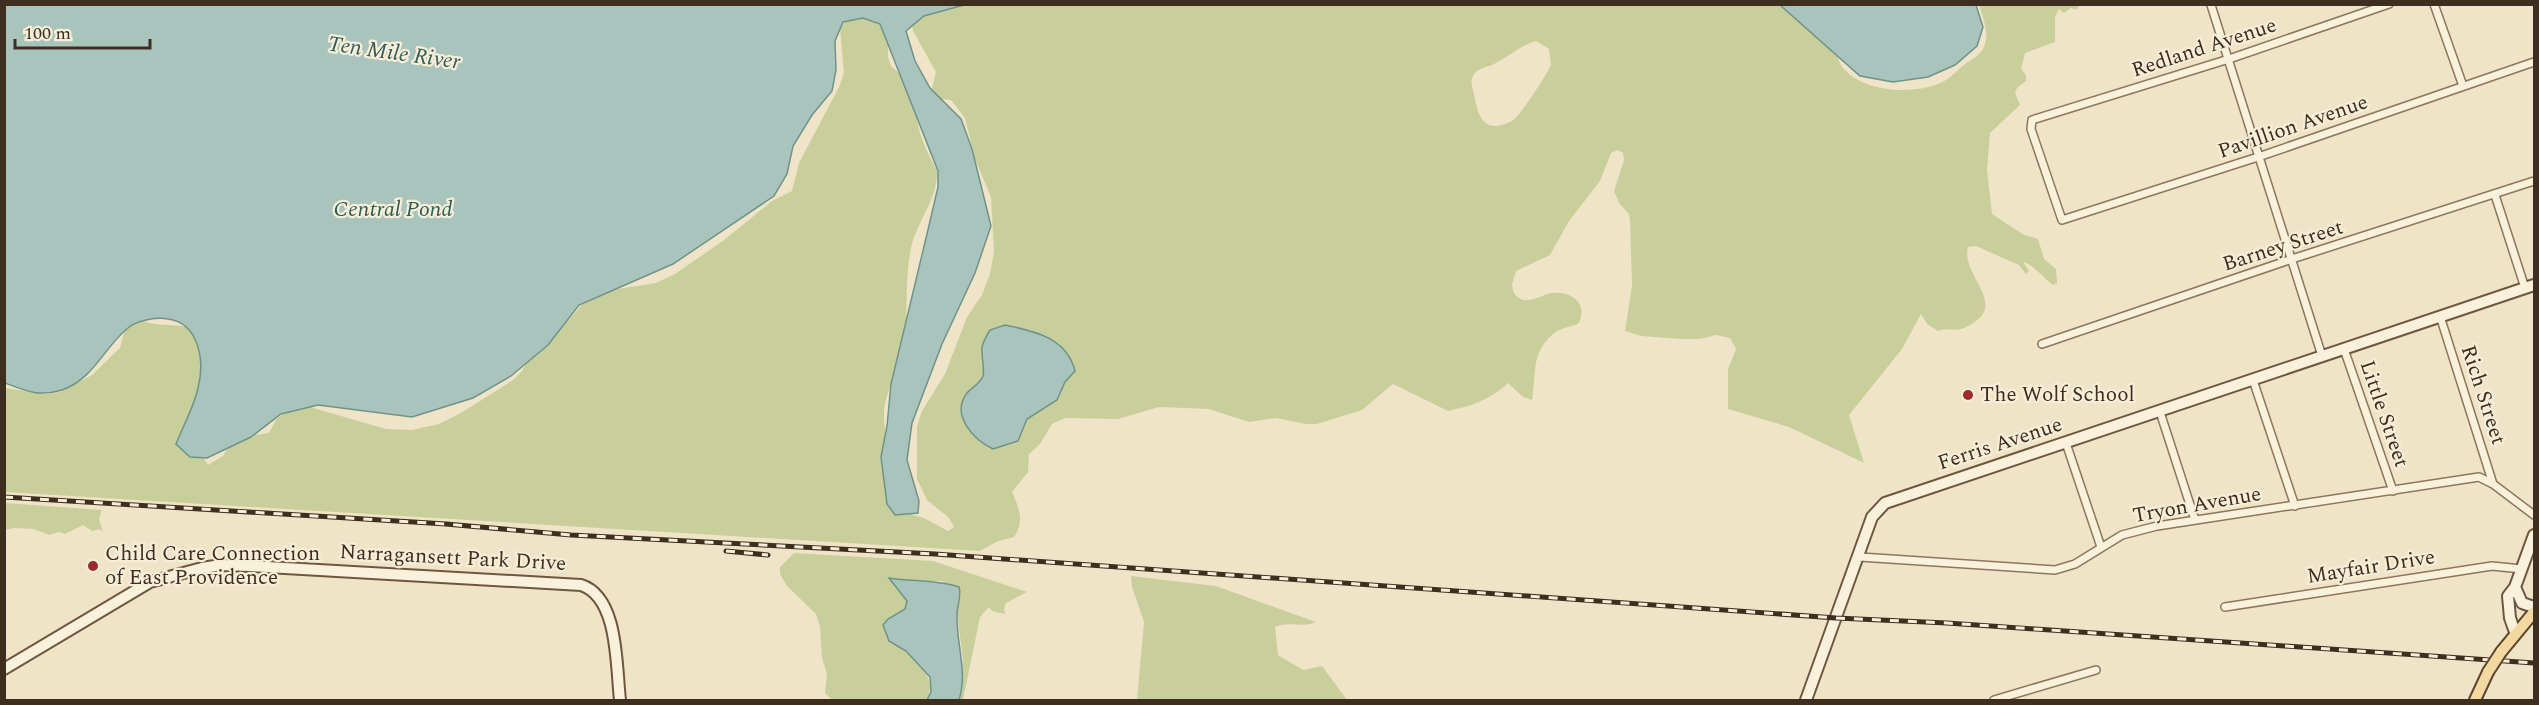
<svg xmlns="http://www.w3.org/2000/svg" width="2539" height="705" font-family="Spectral,serif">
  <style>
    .green { fill: #c9cf9b; fill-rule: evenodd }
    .water { fill: #a9c4bc; stroke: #6f938a; stroke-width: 1.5 }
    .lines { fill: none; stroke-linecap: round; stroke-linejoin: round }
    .street-casing { stroke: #8d765c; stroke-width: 10 }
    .secondary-casing { stroke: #6f573f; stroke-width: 14 }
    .primary-casing { stroke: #5b4430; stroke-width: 14 }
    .street { stroke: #faf1dc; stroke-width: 7 }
    .secondary { stroke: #faf1dc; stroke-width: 10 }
    .primary { stroke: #f3d9a0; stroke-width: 10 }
    .rail-casing { stroke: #3d2e20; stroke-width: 5 }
    .rail { stroke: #f7eed8; stroke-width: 3; stroke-dasharray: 9; stroke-linecap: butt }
    .primary-bridge-casing { stroke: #5b4430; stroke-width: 14; stroke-linecap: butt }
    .primary-bridge { stroke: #f3d9a0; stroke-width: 10 }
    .poi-dot { fill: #9e2a2b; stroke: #f7eed8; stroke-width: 2 }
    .labels { text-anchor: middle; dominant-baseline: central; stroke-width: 4.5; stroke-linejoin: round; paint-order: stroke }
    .street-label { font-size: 21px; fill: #3d2e20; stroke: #f7eed8 }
    .poi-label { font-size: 21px; fill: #3d2e20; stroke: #f7eed8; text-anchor: start }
    .water-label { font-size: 22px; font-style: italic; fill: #2f5d5a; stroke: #f7eed8 }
  </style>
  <rect width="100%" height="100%" fill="#f0e4c8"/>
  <path class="green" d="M 971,4 L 1778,5 C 1783,6 1791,6 1796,9 C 1805,15 1828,39 1834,48 C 1837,53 1838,60 1841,65 C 1859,92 1910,95 1938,84 C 1952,79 1959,67 1971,60 C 1994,47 1986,26 1979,5 L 2080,5 L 2076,10 L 2071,8 L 2064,13 L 2059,9 L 2055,17 L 2055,42 L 2025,53 L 2021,69 L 2026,75 L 2026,81 L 2017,88 L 2015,93 L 2020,105 L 1990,133 L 1987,170 L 1992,214 L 2024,235 L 2038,239 L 2044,259 L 2056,269 L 2057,283 L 2053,285 C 2043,278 2033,264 2023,262 L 2029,271 L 2026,274 L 2019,265 L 1976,246 L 1968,247 C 1960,277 2014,306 1964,328 C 1954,332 1950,327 1938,331 L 1927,324 L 1921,314 L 1902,349 L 1849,415 L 1864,463 L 1789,427 L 1728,409 L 1728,369 L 1736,349 L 1730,338 L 1716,335 L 1700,339 L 1682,339 L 1641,336 L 1625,331 L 1632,286 L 1630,220 L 1629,214 L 1619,203 L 1614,191 L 1624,160 L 1623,153 L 1618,150 L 1611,153 L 1600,181 L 1569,221 L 1550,255 L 1516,271 L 1512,284 L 1513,291 C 1516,297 1522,301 1528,300 C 1536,300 1544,294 1551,293 C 1571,291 1588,302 1579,323 C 1572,327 1559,328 1553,334 C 1530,354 1537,373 1532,400 L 1523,397 L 1508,383 C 1490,400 1471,406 1448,411 L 1393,384 L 1362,410 L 1317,424 L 1306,424 L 1276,418 L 1249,422 L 1209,409 L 1159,407 L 1118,419 L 1065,418 L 1052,424 L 1040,444 L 1029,454 L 1028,472 L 1012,492 C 1019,508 1025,521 1014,537 L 998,541 L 980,551 L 5,492 L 5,388 L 46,394 L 60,392 L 92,375 L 120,348 L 125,329 L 142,321 C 167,329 184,320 209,336 L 199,451 L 208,465 L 223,456 L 231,442 L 249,436 L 269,433 L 277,418 L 293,408 L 310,407 L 386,429 L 412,430 L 439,424 L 461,413 L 513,380 L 522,371 L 537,343 L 566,323 L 587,299 L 605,291 L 656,283 L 675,274 L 724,240 L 772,201 L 792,191 L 799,163 L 839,87 L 844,73 L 840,29 C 846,15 861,17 874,16 L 888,34 L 888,57 L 891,66 L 915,88 C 916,127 919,136 937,171 C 938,199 917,221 911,248 C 904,282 909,316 903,349 C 900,372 884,391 884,415 C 883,438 901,488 907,513 L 924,518 L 948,531 L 954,527 L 949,518 L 927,500 L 917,479 L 917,426 L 922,411 L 945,374 L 967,317 L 982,295 L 990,274 L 994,252 L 991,197 L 975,159 L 965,118 L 951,100 L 933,98 L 932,88 L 936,72 L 913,31 L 911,21 L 932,11 ZM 1536,41 L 1549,49 L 1551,65 C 1547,74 1519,118 1512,121 C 1484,135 1478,117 1474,94 C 1472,86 1469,80 1475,73 C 1480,67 1490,67 1496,63 C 1510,56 1521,45 1536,41 ZM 1005,325 L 1031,330 L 1060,344 L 1065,382 L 1060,395 L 1057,400 L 1027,419 L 1018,441 L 966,395 L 981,380 L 984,373 L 982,347 L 990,330 Z
    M 5,503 L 102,510 L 99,519 L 103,532 L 100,529 L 92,531 L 83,525 L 65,534 L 59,532 L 49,535 L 34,529 L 14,528 L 5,530 Z
    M 794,553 L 933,561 L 1027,592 L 1006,603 L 1004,609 L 1005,614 L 992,611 L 989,607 L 980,617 L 963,700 L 959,700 L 963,659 L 957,614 L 961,594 L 942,581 L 909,581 L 889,578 L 907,601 L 905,609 L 888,619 L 889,641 C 910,653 939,673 927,700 L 832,700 L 825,693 L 827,674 L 822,658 L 820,627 L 816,614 L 787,586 L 780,574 L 780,567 Z
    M 1131,576 L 1216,586 L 1316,622 C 1300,629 1290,620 1275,627 L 1278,655 L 1303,670 L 1322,666 L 1347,700 L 1140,700 L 1137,699 L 1144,622 L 1132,587 Z"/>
  <path class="water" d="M 4,5 L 964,5 L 924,16 L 906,31 L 915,61 L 930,88 L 961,119 L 972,149 L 991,226 L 975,273 L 942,344 L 912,423 L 907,460 L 919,501 L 918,513 L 895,515 L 887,504 L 881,457 L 887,426 L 891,384 L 927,234 L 938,187 L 938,171 L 880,24 L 863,18 L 843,22 L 835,41 L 836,70 L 832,91 L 812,115 L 793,146 L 787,174 L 774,196 L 673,264 L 579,305 L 548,345 L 511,376 L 473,398 L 412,417 L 318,405 L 281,414 L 251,437 L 207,458 L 190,457 L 176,444 C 183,426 194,407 198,388 C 205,361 199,323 168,319 C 157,317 137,320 128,328 C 104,347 94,379 62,390 C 39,397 26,391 5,383 Z
    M 1780,5 L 1976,5 L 1983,27 L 1977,46 L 1955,65 L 1928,77 L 1893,82 L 1860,76 Z
    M 1005,325 C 1035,331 1067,338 1075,371 L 1065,382 L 1057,400 L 1027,419 L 1018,441 L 993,449 C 974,440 950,415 967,393 C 972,387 980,384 983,376 C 985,367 981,357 982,347 C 983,342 987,335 990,330 Z
    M 889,578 C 912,582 936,579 959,587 C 962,597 957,605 957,615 C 956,643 968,672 959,700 L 927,700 L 931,692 L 930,677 L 906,651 L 889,641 L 883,625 L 888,619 L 905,609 L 907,601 Z"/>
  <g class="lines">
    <g class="street-casing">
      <path id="street" d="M 2389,4 L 2229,59 L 2032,120 L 2031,129 L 2062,220 L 2261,156 L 2534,62
        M 2434,4 L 2463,86
        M 2211,5 L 2322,356
        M 2495,195 L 2525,288
        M 2440,316 L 2493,484
        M 2042,344 L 2292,259 L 2534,181
        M 2344,349 L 2393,491
        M 2253,380 L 2295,506
        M 2160,412 L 2195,520
        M 2066,443 L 2101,547
        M 1860,557 L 2055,570 L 2075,564 L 2122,535 L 2157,526 L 2479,477 L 2493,484 L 2534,515
        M 2225,607 L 2492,566 L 2522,569
        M 1994,700 L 2096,670"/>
    </g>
    <g class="secondary-casing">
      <path id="secondary" d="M 2515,587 L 2522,603 L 2534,607
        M 2515,632 L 2510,618 L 2508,596 L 2515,587 L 2534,535
        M 4,669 L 150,582 L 202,568 L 221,565 L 250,566 L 581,585 C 619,597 616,667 620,700
        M 1806,700 L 1872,517 L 1885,503 L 2534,285"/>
    </g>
    <g class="primary-casing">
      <path id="primary" d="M 2501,652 L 2534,612
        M 2475,700 L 2488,672"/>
    </g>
    <use href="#street" class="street"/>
    <use href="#secondary" class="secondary"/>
    <use href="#primary" class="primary"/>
    <g class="rail-casing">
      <path id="rail" d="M 4,497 L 446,524 L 571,535 L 935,554 L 1836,618 L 1947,623 L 2534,663
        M 726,551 L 768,555"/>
    </g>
    <use href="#rail" class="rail"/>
    <g class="primary-bridge-casing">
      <path id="primary-bridge" d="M 2488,672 L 2501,652"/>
    </g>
    <use href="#primary-bridge" class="primary-bridge"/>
  </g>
  <g class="poi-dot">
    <circle cx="1968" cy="395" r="6"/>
    <circle cx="93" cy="566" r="6"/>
  </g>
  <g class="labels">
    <g class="street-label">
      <text transform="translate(2204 48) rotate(-18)">Redland Avenue</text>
      <text transform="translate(2293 127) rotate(-19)">Pavillion Avenue</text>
      <text transform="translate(2283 246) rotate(-18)">Barney Street</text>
      <text transform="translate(2483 395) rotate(72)">Rich Street</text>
      <text transform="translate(2384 414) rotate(71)">Little Street</text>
      <text transform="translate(2000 444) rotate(-18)">Ferris Avenue</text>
      <text transform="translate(2197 505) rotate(-10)">Tryon Avenue</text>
      <text transform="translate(453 558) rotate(3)">Narragansett Park Drive</text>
      <text transform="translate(2371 567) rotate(-9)">Mayfair Drive</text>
    </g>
    <g class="poi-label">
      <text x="1980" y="395">The Wolf School</text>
      <text x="105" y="554">Child Care Connection<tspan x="105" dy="24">of East Providence</tspan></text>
    </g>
    <g class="water-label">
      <text transform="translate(394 53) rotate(8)">Ten Mile River</text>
      <text x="393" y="209">Central Pond</text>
    </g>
  </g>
  <rect width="2539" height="705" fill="none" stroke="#3d2e20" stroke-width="12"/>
  <path d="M15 39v9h135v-9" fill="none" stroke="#3d2e20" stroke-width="3"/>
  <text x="24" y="39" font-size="18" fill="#3d2e20" stroke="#f7eed8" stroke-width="4.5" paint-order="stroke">100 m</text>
</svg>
